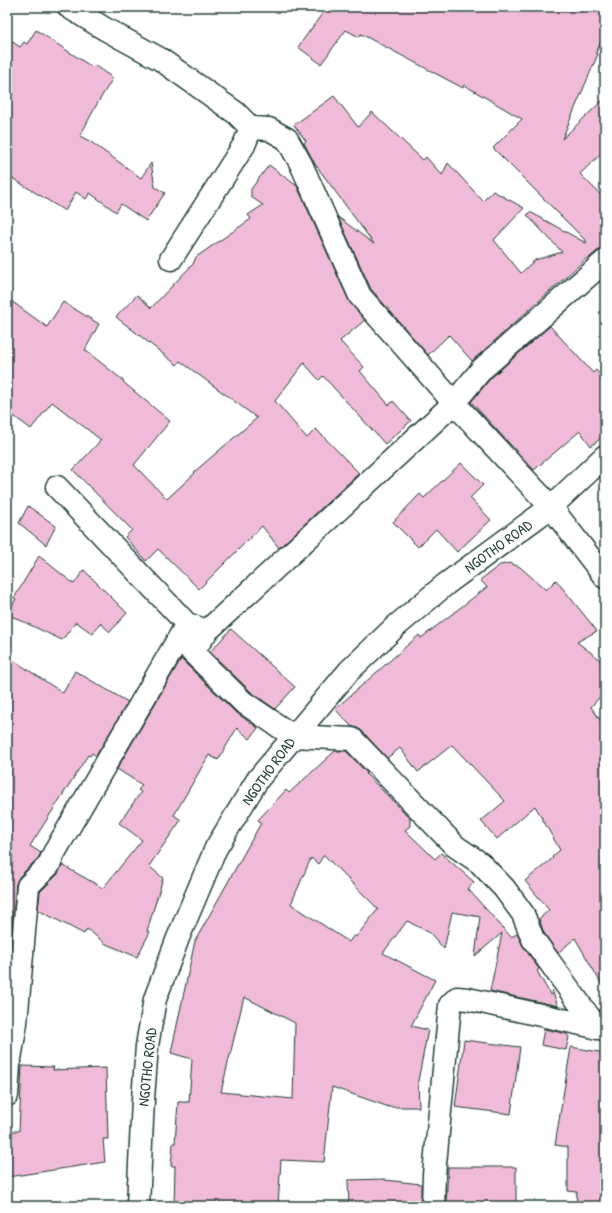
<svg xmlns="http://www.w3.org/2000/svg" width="612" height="1213" font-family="'Patrick Hand',sans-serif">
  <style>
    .building { fill: #efbbd8; stroke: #1f3d34; fill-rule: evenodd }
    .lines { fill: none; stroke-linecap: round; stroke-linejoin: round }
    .street-casing { stroke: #1f3d34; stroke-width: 25 }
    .street { stroke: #fff; stroke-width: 22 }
    .labels { text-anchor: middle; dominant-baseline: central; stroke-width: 4; stroke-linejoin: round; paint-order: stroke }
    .street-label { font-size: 15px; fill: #1f3d34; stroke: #fff }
  </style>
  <rect width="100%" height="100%" fill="#fff"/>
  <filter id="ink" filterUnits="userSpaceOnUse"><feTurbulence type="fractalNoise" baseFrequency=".025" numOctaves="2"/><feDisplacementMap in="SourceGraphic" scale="8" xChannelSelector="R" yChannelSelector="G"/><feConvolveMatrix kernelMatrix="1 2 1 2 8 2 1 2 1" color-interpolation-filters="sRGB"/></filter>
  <g filter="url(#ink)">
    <path class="building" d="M 327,7 L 605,7 L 605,33 L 596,53 L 598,54 L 562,139 L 605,98 L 605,150 L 580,174 L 605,199 L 605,249 L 597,251 L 588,259 L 587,258 L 472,361 L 449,335 L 428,355 L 371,289 L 338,217 L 374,244 L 315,164 L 304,143 L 306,141 L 294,125 L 334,96 L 358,127 L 372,112 L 423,160 L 426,157 L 442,175 L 448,163 L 483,201 L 493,191 L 524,208 L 494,240 L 521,273 L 535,260 L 562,252 L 527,215 L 530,212 L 586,243 L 587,242 L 493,148 L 522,119 L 464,85 L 463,88 L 361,34 L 359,37 L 346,30 L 321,64 L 298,47 Z
      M 36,30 L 92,67 L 94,65 L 113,78 L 97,104 L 80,136 L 91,142 L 141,178 L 151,163 L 155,187 L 165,193 L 146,221 L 121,204 L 116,212 L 90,193 L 86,199 L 76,192 L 65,211 L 7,175 L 7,38 L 20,47 L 24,42 L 27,44 Z
      M 269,165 L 297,186 L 349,301 L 365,320 L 340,341 L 364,367 L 360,371 L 389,405 L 393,401 L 411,421 L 385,444 L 323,376 L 319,380 L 304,363 L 275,401 L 307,438 L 316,429 L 359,473 L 279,548 L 262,526 L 199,589 L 158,549 L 146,561 L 125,537 L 132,530 L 73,470 L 101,440 L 52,402 L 31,429 L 7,411 L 7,298 L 47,327 L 63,302 L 99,324 L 85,350 L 124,381 L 123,382 L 170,421 L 134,465 L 167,499 L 195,473 L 194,472 L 257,418 L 180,361 L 177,365 L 116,317 L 137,295 L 151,308 L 193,264 L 196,257 L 251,219 L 248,215 L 263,205 L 251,197 L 251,189 Z
      M 550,326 L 593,373 L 596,370 L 605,380 L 605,435 L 591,446 L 580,431 L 534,470 L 471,402 L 491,378 Z
      M 461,463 L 483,485 L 470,498 L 491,520 L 457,552 L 436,529 L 418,547 L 393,522 L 420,494 L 424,498 Z
      M 28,506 L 56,526 L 46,545 L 19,523 Z
      M 39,556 L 74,584 L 84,570 L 127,613 L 110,632 L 100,623 L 93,634 L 76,622 L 62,640 L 7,614 L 16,599 L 14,598 Z
      M 510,563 L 520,567 L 546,590 L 556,580 L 597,631 L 577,642 L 598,658 L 605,666 L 605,691 L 591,707 L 605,727 L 605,990 L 575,938 L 558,953 L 544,933 L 539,919 L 549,910 L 525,881 L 553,858 L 552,857 L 560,850 L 535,806 L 497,839 L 481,821 L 505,801 L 452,745 L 418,772 L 400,748 L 387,758 L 361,730 L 351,726 L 335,709 L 419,635 L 421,638 L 487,587 L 480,580 L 500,565 Z
      M 231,629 L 295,687 L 275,709 L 251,692 L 210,652 Z
      M 7,656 L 63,693 L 75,671 L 128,702 L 96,756 L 92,753 L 90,756 L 88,755 L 30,846 L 41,853 L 38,858 L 19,877 L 16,884 L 10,949 L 9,953 L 7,953 Z
      M 181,659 L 234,711 L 258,728 L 250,739 L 237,728 L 218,760 L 209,755 L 174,815 L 181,820 L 149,866 L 163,878 L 147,931 L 150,932 L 137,957 L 106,944 L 87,929 L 84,934 L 38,910 L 40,892 L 58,874 L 62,865 L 103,888 L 142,840 L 119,823 L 141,792 L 138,790 L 142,785 L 117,769 Z
      M 335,751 L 346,751 L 367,773 L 366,774 L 410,818 L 410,826 L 405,830 L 435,859 L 441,853 L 474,882 L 468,889 L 511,937 L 517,934 L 523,946 L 539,969 L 537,971 L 551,996 L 552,990 L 558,1006 L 490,991 L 502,933 L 475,956 L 480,917 L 452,912 L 444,949 L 430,933 L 407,921 L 383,953 L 435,980 L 411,1026 L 428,1030 L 418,1081 L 419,1107 L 389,1107 L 332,1087 L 324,1162 L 281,1160 L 278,1206 L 174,1206 L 175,1166 L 171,1166 L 173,1143 L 175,1143 L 178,1102 L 189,1102 L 192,1059 L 171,1053 L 195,941 L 261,823 L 258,820 L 286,790 L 289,793 ZM 324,855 L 378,909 L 356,937 L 354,935 L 349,942 L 291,904 L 311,858 L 318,864 ZM 244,997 L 295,1023 L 293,1099 L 221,1092 Z
      M 544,1029 L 567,1034 L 569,1037 L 566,1050 L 541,1045 Z
      M 464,1040 L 520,1047 L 511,1114 L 455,1107 Z
      M 571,1047 L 605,1053 L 605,1190 L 603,1190 L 602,1206 L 576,1206 L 577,1192 L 568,1191 L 568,1147 L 555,1145 Z
      M 22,1066 L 54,1067 L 53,1070 L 106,1068 L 108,1139 L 103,1139 L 105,1162 L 8,1177 L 9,1131 L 19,1131 Z
      M 448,1167 L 516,1167 L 516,1206 L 446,1206 Z
      M 385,1179 L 385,1180 L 421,1184 L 421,1206 L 349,1206 L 348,1180 Z"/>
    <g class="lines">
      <g class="street-casing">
        <path id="street" d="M 69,7 L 105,29 L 160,59 L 236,113 L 251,128 L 244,145 L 171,259
          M 251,128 L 269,129 L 287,139 L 301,164 L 360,296 L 454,403 L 551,507 L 605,577
          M 57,487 L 187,624
          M 207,631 L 454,403 L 482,369 L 605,261
          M 7,1095 L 9,1065 L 16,1023 L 28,886 L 49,865 L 54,853 L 187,624 L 207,631 L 192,652 L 243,702 L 293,736 L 352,739 L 455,846 L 480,863 L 504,888 L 523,914 L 533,939 L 597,1028
          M 138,1206 L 143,1099 L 147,1046 L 155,999 L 178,938 L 216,848 L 258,779 L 349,671 L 395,627 L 446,584 L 551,507 L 605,456
          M 433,1206 L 434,1175 L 450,1005 L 457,998 L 468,999 L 604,1029"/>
      </g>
      <use href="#street" class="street"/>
    </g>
  </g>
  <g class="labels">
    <g class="street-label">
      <text transform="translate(498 546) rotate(-36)">NGOTHO ROAD</text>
      <text transform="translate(268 771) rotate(-54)">NGOTHO ROAD</text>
      <text transform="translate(147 1067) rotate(-84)">NGOTHO ROAD</text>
    </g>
  </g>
  <rect width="612" height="1213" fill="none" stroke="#fff" stroke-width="24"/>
  <rect x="12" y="12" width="588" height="1189" fill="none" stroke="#1f3d34" stroke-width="1.5" filter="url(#ink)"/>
</svg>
